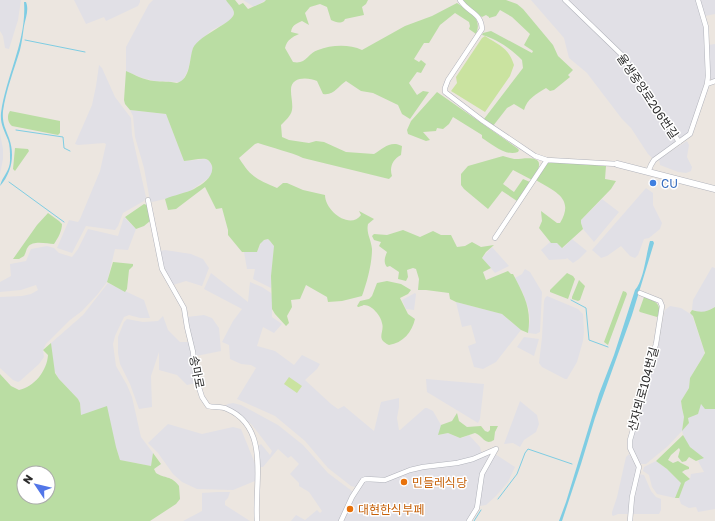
<svg xmlns="http://www.w3.org/2000/svg" width="715" height="521" font-family="'Golos Text','Noto Sans KR',sans-serif">
  <style>
    .industrial { fill: #e1e0e6 }
    .green { fill: #badda3; fill-rule: evenodd }
    .pitch { fill: #cae3a0 }
    .water { fill: #7fcde3 }
    .lines { fill: none; stroke-linecap: round; stroke-linejoin: round }
    .stream { stroke: #7fcde3; stroke-width: 1 }
    .street-casing { stroke: #b1b3bb; stroke-width: 5.5 }
    .secondary-casing { stroke: #b1b3bb; stroke-width: 7 }
    .street { stroke: #fff; stroke-width: 4.5 }
    .secondary { stroke: #fff; stroke-width: 6 }
    .shop-dot { fill: #3f7fe0; stroke: #fff; stroke-width: 1.5 }
    .food-dot { fill: #e8710a; stroke: #fff; stroke-width: 1.5 }
    .labels { text-anchor: middle; dominant-baseline: central; stroke-width: 3; stroke-linejoin: round; paint-order: stroke }
    .street-label { font-size: 12px; fill: #2c2c2c; stroke: #fff }
    .shop-label { font-size: 12px; fill: #366cbe; stroke: #fff; text-anchor: start }
    .food-label { font-size: 12px; fill: #c56008; stroke: #fff; text-anchor: start }
  </style>
  <rect width="100%" height="100%" fill="#ece6e0"/>
  <path class="industrial" d="M 0,0 L 21,0 L 18,20 L 9,49 L 5,48 L 3,36 L 0,31 Z
    M 74,0 L 140,0 L 140,2 L 138,6 L 106,21 L 104,17 L 86,24 Z
    M 153,0 L 226,0 L 233,8 L 234,13 L 232,18 L 228,22 L 212,30 L 197,43 L 193,48 L 188,70 L 183,80 L 180,82 L 155,81 L 142,78 L 126,71 L 126,47 L 149,4 Z
    M 243,0 L 266,0 L 254,7 Z
    M 531,0 L 696,0 L 704,26 L 707,75 L 689,132 L 686,135 L 655,157 L 652,158 L 648,154 L 631,128 L 622,119 L 593,81 L 587,73 L 569,58 L 564,38 Z
    M 700,0 L 715,0 L 715,14 L 705,16 Z
    M 715,44 L 715,80 L 712,80 L 710,78 L 708,45 Z
    M 99,65 L 102,68 L 115,97 L 131,118 L 132,135 L 146,197 L 144,201 L 123,213 L 118,226 L 115,230 L 86,226 L 72,253 L 57,248 L 69,220 L 78,222 L 80,219 L 100,171 L 106,144 L 104,143 L 78,145 L 75,144 L 92,105 L 96,86 Z
    M 130,110 L 166,114 L 184,161 L 206,159 L 209,161 L 212,166 L 212,173 L 210,177 L 190,191 L 165,199 L 152,202 L 150,201 L 144,168 L 135,137 L 133,116 Z
    M 0,134 L 3,149 L 3,159 L 0,174 Z
    M 687,141 L 689,145 L 687,157 L 692,167 L 691,171 L 686,173 L 678,172 L 660,165 L 659,159 Z
    M 646,188 L 653,193 L 653,205 L 662,223 L 660,229 L 649,238 L 644,239 L 638,255 L 635,258 L 630,256 L 621,246 L 607,256 L 601,258 L 599,256 L 592,250 Z
    M 602,199 L 619,212 L 594,242 L 583,229 L 581,223 L 581,220 Z
    M 124,217 L 136,229 L 128,250 L 115,249 L 107,282 L 97,295 L 82,311 L 70,320 L 46,344 L 43,350 L 44,357 L 39,364 L 20,381 L 18,382 L 13,380 L 0,368 L 0,297 L 22,296 L 31,294 L 38,290 L 36,285 L 21,290 L 0,292 L 0,282 L 11,276 L 10,264 L 26,261 L 31,249 L 47,246 L 54,248 L 59,253 L 72,257 L 78,249 L 88,229 L 118,236 Z
    M 268,239 L 274,246 L 271,288 L 253,279 L 255,269 L 247,269 L 244,252 L 257,252 L 262,241 Z
    M 572,239 L 587,251 L 579,259 L 573,263 L 567,258 L 566,259 L 549,260 L 541,250 L 550,242 L 557,243 L 563,248 Z
    M 492,247 L 509,266 L 495,273 L 482,258 Z
    M 165,250 L 191,254 L 203,259 L 209,268 L 202,286 L 186,281 L 173,285 L 164,269 L 160,251 Z
    M 712,267 L 715,268 L 715,307 L 705,312 L 700,312 L 692,310 L 693,300 Z
    M 525,269 L 530,272 L 542,292 L 540,332 L 536,334 L 528,333 L 530,320 L 529,310 L 523,293 L 515,278 L 522,274 Z
    M 211,273 L 248,302 L 250,282 L 262,287 L 271,293 L 272,297 L 272,317 L 282,324 L 274,333 L 263,327 L 257,346 L 275,351 L 294,365 L 302,355 L 320,364 L 317,369 L 305,380 L 331,404 L 338,409 L 344,406 L 374,431 L 381,402 L 399,398 L 399,407 L 397,418 L 399,430 L 400,430 L 425,408 L 427,408 L 433,411 L 441,425 L 439,435 L 448,433 L 457,437 L 462,438 L 469,435 L 480,447 L 482,454 L 474,458 L 385,478 L 360,480 L 355,487 L 351,486 L 328,468 L 305,441 L 275,416 L 237,399 L 256,368 L 251,365 L 241,364 L 230,359 L 229,345 L 222,342 L 233,321 L 242,309 L 204,289 Z
    M 108,283 L 144,300 L 150,318 L 140,318 L 129,315 L 124,317 L 115,336 L 113,344 L 116,366 L 127,385 L 132,397 L 141,437 L 153,453 L 151,466 L 120,460 L 116,447 L 81,416 L 80,403 L 78,399 L 59,379 L 54,370 L 51,343 L 83,315 Z
    M 415,293 L 416,294 L 414,310 L 406,309 L 402,300 Z
    M 547,296 L 578,309 L 583,314 L 584,332 L 583,341 L 577,362 L 567,379 L 565,379 L 542,367 L 539,363 L 542,337 L 544,301 L 545,298 Z
    M 456,302 L 502,314 L 521,330 L 496,362 L 483,369 L 474,367 L 468,346 L 476,343 L 471,325 L 462,327 Z
    M 670,306 L 681,308 L 692,315 L 704,350 L 704,355 L 690,378 L 689,388 L 681,401 L 682,408 L 684,417 L 682,430 L 689,423 L 688,418 L 701,404 L 707,409 L 715,409 L 715,509 L 698,512 L 696,507 L 689,508 L 681,504 L 679,498 L 685,482 L 690,479 L 691,474 L 704,472 L 698,461 L 703,458 L 690,447 L 685,440 L 682,431 L 668,446 L 646,464 L 641,464 L 632,448 L 632,436 L 647,380 L 657,352 L 664,313 L 665,310 Z
    M 204,315 L 212,318 L 219,328 L 221,351 L 196,356 L 187,317 Z
    M 163,316 L 168,330 L 180,342 L 189,342 L 196,383 L 187,385 L 177,375 L 159,370 L 159,352 L 151,376 L 152,407 L 139,409 L 130,384 L 120,364 L 118,353 L 118,337 L 124,322 L 127,319 L 143,322 L 158,321 Z
    M 524,337 L 539,339 L 534,356 L 517,347 Z
    M 426,379 L 484,384 L 480,419 L 478,423 L 427,392 Z
    M 520,401 L 537,415 L 539,424 L 536,432 L 524,440 L 520,447 L 513,443 L 504,444 Z
    M 233,403 L 241,405 L 278,425 L 303,445 L 328,473 L 352,491 L 353,493 L 340,521 L 291,521 L 296,515 L 305,520 L 317,510 L 320,513 L 322,511 L 309,492 L 299,486 L 299,483 L 290,474 L 299,464 L 291,456 L 288,458 L 278,449 L 263,467 L 258,467 L 257,447 L 261,444 L 270,455 L 272,451 L 252,425 L 236,412 L 227,407 L 226,405 L 228,404 Z
    M 168,424 L 202,434 L 233,427 L 241,429 L 256,466 L 255,481 L 233,490 L 197,489 L 182,482 L 173,474 L 158,453 L 148,443 Z
    M 490,454 L 480,473 L 478,495 L 475,508 L 467,521 L 342,521 L 351,501 L 362,484 L 366,481 L 386,481 L 405,473 L 423,469 L 469,462 Z
    M 495,454 L 515,467 L 508,482 L 496,496 L 486,505 L 480,506 L 482,477 Z
    M 629,454 L 637,467 L 629,512 L 628,514 L 618,514 L 613,516 L 612,515 L 612,512 L 617,497 L 626,457 Z
    M 656,461 L 667,469 L 681,483 L 675,498 L 657,494 L 652,487 L 649,475 L 643,471 L 644,467 Z
    M 638,474 L 644,475 L 651,491 L 656,497 L 661,499 L 661,510 L 659,514 L 632,514 Z
    M 217,492 L 230,492 L 228,498 L 225,501 L 225,505 L 250,521 L 183,521 L 202,511 L 202,493 Z"/>
  <path class="green" d="M 226,0 L 235,0 L 239,5 L 243,3 L 248,9 L 264,2 L 266,0 L 368,0 L 366,4 L 362,7 L 364,15 L 345,19 L 344,21 C 339,24 336,22 331,20 L 327,7 L 320,4 L 310,7 L 305,13 L 309,25 L 302,21 C 296,24 292,25 291,32 L 299,34 C 292,37 287,40 285,48 L 293,62 C 306,65 308,53 318,50 C 331,45 349,44 362,50 L 405,26 L 432,16 L 457,3 C 469,11 483,18 476,34 L 469,29 L 470,26 L 469,22 L 455,13 L 440,25 L 429,43 L 424,43 L 414,59 L 419,62 L 421,60 L 426,64 L 421,73 L 417,72 L 409,83 L 417,95 L 423,91 L 429,92 L 410,119 L 402,114 L 398,105 L 373,93 L 361,91 L 346,81 C 338,86 334,96 323,94 L 317,81 C 308,77 290,76 291,91 C 291,97 293,104 292,110 C 291,116 285,121 281,125 L 282,137 L 289,140 L 309,143 L 316,141 L 324,142 L 346,152 L 374,154 C 383,148 391,140 402,146 L 401,155 C 393,159 389,167 392,176 L 389,179 L 303,158 C 291,152 272,148 258,143 L 255,144 L 239,158 C 251,177 256,179 277,188 L 283,183 L 287,183 L 303,190 L 325,195 C 325,211 350,230 361,215 L 359,211 L 374,219 L 368,224 C 366,233 371,239 372,249 C 372,264 367,282 362,296 L 342,301 L 328,302 L 327,297 L 306,285 L 300,299 L 291,300 L 292,307 L 287,316 L 289,323 L 286,326 L 275,314 L 272,309 L 271,276 L 274,246 L 270,241 L 268,239 L 264,240 L 260,244 L 257,252 L 242,252 L 228,235 L 228,230 L 222,208 L 216,209 L 205,187 L 176,209 L 168,210 L 165,199 C 174,195 186,193 194,189 C 203,184 214,177 212,166 C 211,163 209,160 206,159 C 199,158 191,161 184,161 L 166,114 L 130,110 L 125,104 L 124,100 L 126,71 C 135,75 144,80 154,81 C 162,82 169,81 177,83 C 191,79 189,59 193,48 C 200,34 234,23 234,13 C 234,8 228,4 226,0 Z
    M 461,0 L 506,0 L 517,4 L 523,9 L 553,45 L 558,56 L 573,70 L 568,75 L 570,77 L 554,90 L 550,91 L 546,88 C 536,94 527,99 524,110 L 514,104 L 507,108 L 493,126 L 484,119 L 523,68 L 522,60 C 511,49 497,39 482,35 L 483,33 L 491,31 L 532,53 L 533,51 L 524,45 L 530,34 L 512,17 L 500,10 L 496,16 L 489,18 L 489,17 L 486,15 L 482,17 L 466,6 Z
    M 437,92 L 517,148 L 519,150 L 518,152 C 506,157 492,144 482,138 L 482,135 L 453,117 L 449,124 L 443,129 L 437,128 L 436,131 L 423,132 L 430,140 L 426,141 L 408,134 L 407,130 L 411,121 Z
    M 10,111 L 60,121 L 60,133 L 58,135 L 12,126 C 7,122 7,115 10,111 Z
    M 15,148 L 28,149 L 29,151 L 15,171 L 13,169 Z
    M 503,156 C 507,157 512,159 516,159 C 522,159 540,155 539,165 C 539,170 534,176 532,180 L 513,170 L 503,184 L 514,192 L 523,179 L 530,182 L 517,201 L 502,191 L 488,209 L 464,189 L 461,185 L 461,174 L 468,166 Z
    M 549,161 L 606,166 L 605,179 L 616,181 L 611,189 L 581,220 L 581,223 L 583,229 L 562,248 L 557,243 L 551,243 L 539,228 L 542,221 L 541,211 L 557,223 L 560,223 C 575,198 555,192 536,180 L 545,164 Z
    M 144,204 L 147,205 L 150,221 L 144,226 L 136,229 L 125,217 Z
    M 48,213 L 59,221 L 62,224 C 62,231 58,238 54,244 C 47,244 33,240 28,247 C 26,249 26,253 24,256 L 19,259 L 13,259 L 37,225 Z
    M 403,230 L 420,237 L 433,231 L 441,235 L 451,235 L 457,247 L 465,246 L 472,242 L 481,247 L 494,245 L 486,252 L 482,258 L 491,268 L 483,272 L 486,280 L 508,271 L 511,274 L 513,274 C 524,295 532,309 528,333 L 521,330 L 502,314 L 456,302 L 450,299 L 449,293 L 426,290 L 418,290 L 419,279 L 416,269 L 413,268 L 407,270 L 408,277 L 406,281 L 398,279 L 399,272 L 390,266 L 387,267 C 383,262 385,257 387,252 L 379,246 L 381,242 L 374,240 L 372,236 L 374,234 L 387,235 Z
    M 113,262 L 133,264 L 133,266 L 129,270 L 127,289 L 125,292 L 107,282 Z
    M 567,273 L 573,276 L 575,279 L 568,299 L 550,292 L 550,290 Z
    M 579,280 L 585,286 L 580,300 L 578,301 L 572,299 L 572,297 Z
    M 387,281 L 401,284 L 411,290 L 408,294 L 400,298 L 408,314 L 415,319 C 412,332 403,343 389,345 C 375,339 385,332 382,323 C 381,316 372,305 364,305 C 364,305 359,307 358,307 L 357,306 L 360,301 L 369,299 L 372,296 L 377,283 Z
    M 623,291 L 626,292 L 627,294 L 608,345 L 604,342 Z
    M 644,297 C 655,301 662,303 658,316 L 657,317 L 640,312 L 639,311 Z
    M 715,307 L 715,409 L 705,409 L 701,404 L 698,414 L 688,418 L 689,423 L 682,431 L 684,417 L 682,408 L 681,401 L 689,388 L 690,378 L 701,360 L 705,353 L 693,316 L 690,313 L 692,310 C 701,313 707,312 715,307 Z
    M 51,343 L 55,373 L 59,379 L 78,399 L 80,403 L 81,415 L 107,406 L 116,447 L 120,460 L 151,466 L 153,453 L 161,464 L 154,469 L 156,473 C 165,479 171,475 179,486 L 180,499 L 176,504 L 150,521 L 0,521 L 0,374 L 11,386 L 19,390 C 34,387 47,371 48,355 L 43,350 ZM 24,473 L 48,473 L 48,497 L 24,497 Z
    M 457,413 L 459,421 L 467,427 L 481,426 L 485,431 L 488,432 L 490,430 L 490,426 L 498,426 L 495,432 L 494,440 C 485,446 483,436 475,433 L 460,438 L 448,433 L 438,435 L 441,425 L 452,421 Z
    M 683,435 L 690,447 L 704,458 L 696,461 L 689,457 L 686,461 L 682,462 L 678,457 L 680,450 L 679,448 L 671,455 L 668,460 L 673,463 L 678,461 L 681,463 L 689,467 L 689,469 L 685,470 L 682,472 L 690,479 L 685,482 L 679,498 L 675,498 L 681,483 L 667,469 L 656,461 Z"/>
  <path class="pitch" d="M 485,36 C 500,46 508,47 514,65 L 510,76 L 485,112 L 451,91 L 457,83 L 456,77 L 482,38 Z
    M 289,377 L 302,386 L 297,393 L 284,384 Z"/>
  <path class="water" d="M 24,2 L 26,2 C 29,10 26,17 24,26 C 23,33 22,42 20,50 C 14,70 6,90 3,111 C 2,122 5,128 9,138 C 15,155 12,172 0,186 C 2,176 11,171 10,158 C 10,152 10,145 8,140 C 4,130 0,124 1,113 C 6,76 27,40 24,2 Z
    M 650,241 L 653,241 L 654,243 L 632,315 L 595,418 L 581,464 L 562,521 L 559,521 L 566,502 L 599,394 L 614,355 L 635,290 C 644,280 646,254 650,241 Z"/>
  <g class="lines">
    <path class="stream" d="M 25,40 L 85,52
      M 16,130 L 63,137 L 64,148 L 70,151
      M 9,182 L 64,222
      M 571,300 L 586,308 L 589,340 L 608,347
      M 498,499 L 517,474 L 525,453 L 528,449 L 572,464
      M 474,521 L 481,510"/>
    <g class="street-casing">
      <path id="street" d="M 460,0 C 468,13 481,12 482,29 L 448,80 L 445,88 L 445,92 L 483,121 L 535,156 L 547,160 L 617,164
        M 565,0 L 623,56 L 679,142
        M 707,84 L 715,81
        M 648,172 L 651,165 L 654,160 L 690,134 L 707,84 L 708,76 L 706,27 L 698,0
        M 148,200 L 162,269 L 184,308 L 187,327 L 193,352 L 196,378 L 202,397 L 208,406 C 214,408 221,406 227,409 C 271,428 254,484 257,521
        M 495,238 L 547,160
        M 341,521 L 352,497 L 363,480 L 366,479 L 385,480 L 410,470 L 423,467 L 457,463 L 473,459 L 496,449
        M 469,521 L 477,508 L 482,474 L 496,449
        M 630,521 L 632,497 L 639,467 L 630,448 L 630,440 L 641,402 L 645,380 L 656,344 L 662,306 L 660,301 L 640,293"/>
    </g>
    <g class="secondary-casing">
      <path id="secondary" d="M 617,164 L 715,189"/>
    </g>
    <use href="#street" class="street"/>
    <use href="#secondary" class="secondary"/>
  </g>
  <circle class="shop-dot" cx="653" cy="183" r="4"/>
  <g class="food-dot">
    <circle cx="404" cy="482" r="4"/>
    <circle cx="350" cy="509" r="4"/>
  </g>
  <g class="labels">
    <g class="street-label">
      <text transform="translate(648 96) rotate(56)">율생중앙로206번길</text>
      <text transform="translate(197 372) rotate(79)">송마로</text>
      <text transform="translate(643 389) rotate(-75)">산자뫼로104번길</text>
    </g>
    <g class="shop-label">
      <text x="661" y="183">CU</text>
    </g>
    <g class="food-label">
      <text x="412" y="482">민들레식당</text>
      <text x="358" y="509">대현한식부페</text>
    </g>
  </g>
  <g transform="translate(36 485) rotate(305)"><circle r="19" fill="#ffffff" stroke="#ababab"/>
  <path d="M0-3L7 15L0 10L-7 15Z" fill="#5276e8"/>
  <text y="-6" font-size="11" font-weight="bold" text-anchor="middle" fill="#2c2c2c">N</text>
  </g>
</svg>
